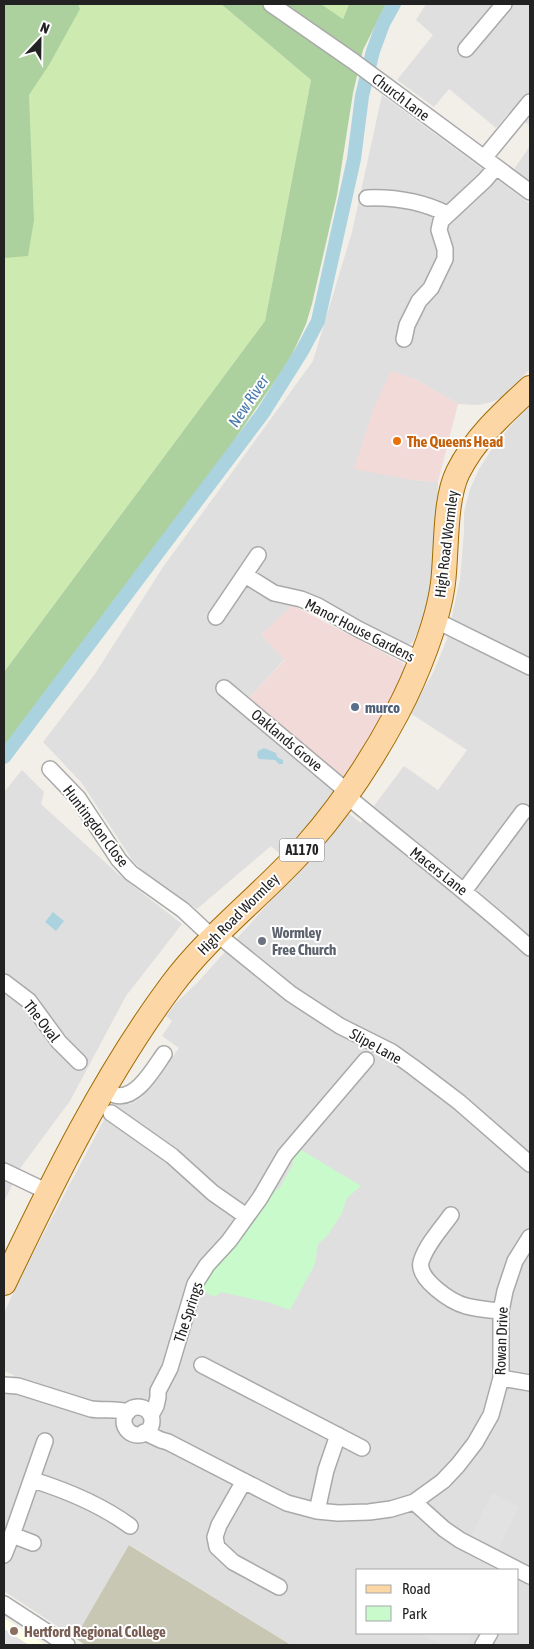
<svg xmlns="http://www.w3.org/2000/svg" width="534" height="1649" font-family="'Asap Condensed',sans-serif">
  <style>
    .residential { fill: #e0dfdf; fill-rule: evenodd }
    .commercial { fill: #f2dad9 }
    .education { fill: #ffffe5 }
    .construction { fill: #c7c7b4 }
    .grass { fill: #cdebb0 }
    .forest { fill: #add19e }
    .park { fill: #c8facc }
    .parking { fill: #e2e2e2 }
    .water { fill: #aad3df }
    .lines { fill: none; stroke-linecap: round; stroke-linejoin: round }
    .canal { stroke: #aad3df; stroke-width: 14 }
    .street-casing { stroke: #a9a9a9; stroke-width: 18 }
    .primary-casing { stroke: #a06b00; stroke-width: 26 }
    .street { stroke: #fff; stroke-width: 15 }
    .primary { stroke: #fcd6a4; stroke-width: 24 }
    .food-dot { fill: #e8710a; stroke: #fff; stroke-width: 2 }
    .service-dot { fill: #5c6f8a; stroke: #fff; stroke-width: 2 }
    .worship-dot { fill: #6b7280; stroke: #fff; stroke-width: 2 }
    .education-dot { fill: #8d6e63; stroke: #fff; stroke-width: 2 }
    .labels { text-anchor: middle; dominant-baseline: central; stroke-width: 4; stroke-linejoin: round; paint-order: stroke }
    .shield { fill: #fff; stroke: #646464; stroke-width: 1 }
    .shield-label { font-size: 14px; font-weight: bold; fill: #222 }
    .street-label { font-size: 15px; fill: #222; stroke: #fff }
    .food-label { font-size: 15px; font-weight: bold; fill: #c56008; stroke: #fff; text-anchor: start }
    .service-label { font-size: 15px; font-weight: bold; fill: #4e5e75; stroke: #fff; text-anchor: start }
    .worship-label { font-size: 15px; font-weight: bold; fill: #5b616d; stroke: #fff; text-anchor: start }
    .education-label { font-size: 15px; font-weight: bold; fill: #785e54; stroke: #fff; text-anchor: start }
    .water-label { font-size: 16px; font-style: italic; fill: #4a7aab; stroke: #fff }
  </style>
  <rect width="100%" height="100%" fill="#f2efe9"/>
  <path class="residential" d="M 426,4 L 530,4 L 530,126 L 511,110 L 496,128 L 449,89 L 434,107 L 397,80 L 433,35 L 416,20 Z
    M 382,95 L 530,204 L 530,369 L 503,397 L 492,402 L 479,405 L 458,404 L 413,378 L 412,480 L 438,482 L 435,563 L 429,605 L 413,642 L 410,644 L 400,644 L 324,600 L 306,593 L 261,635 L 285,659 L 239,709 L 331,784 L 334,793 L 305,831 L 281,855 L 271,846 L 197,909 L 145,873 L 133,861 L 81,782 L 43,742 L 95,674 L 163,567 L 313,361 L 352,232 Z
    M 530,146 L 530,181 L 514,169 Z
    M 530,403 L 530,1645 L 291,1645 L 130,1545 L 75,1638 L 4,1591 L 4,1395 L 8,1394 L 14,1375 L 4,1371 L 4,1313 L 20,1278 L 114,1101 L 130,1104 L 141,1098 L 179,1048 L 162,1036 L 172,1021 L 166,1016 L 175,1004 L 198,982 L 303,865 L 347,812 L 361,823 L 404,766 L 438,790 L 467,750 L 410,713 L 433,673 L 447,639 L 460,579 L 464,532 L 464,512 L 470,489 L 479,469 L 493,447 ZM 358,1570 L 518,1570 L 518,1633 L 358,1633 Z
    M 22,770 L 44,792 L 41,804 L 118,874 L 182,924 L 126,996 L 70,1101 L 21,1167 L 4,1202 L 4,792 Z"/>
  <path class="commercial" d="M 391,371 L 413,378 L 458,404 L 438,482 L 412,480 L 354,469 L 373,410 Z
    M 292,605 L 403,663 L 405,668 L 376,733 L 344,778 L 249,698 L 285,660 L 261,635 Z"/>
  <path class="education" d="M 4,1618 L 46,1645 L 4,1645 Z"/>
  <path class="construction" d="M 129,1545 L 291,1645 L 85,1645 L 75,1638 Z"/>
  <path class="grass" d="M 4,4 L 221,4 L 311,80 L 265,321 L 4,672 Z
    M 321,4 L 349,4 L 343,19 Z"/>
  <path class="forest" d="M 4,4 L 78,4 L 80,9 L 49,65 L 29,95 L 34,220 L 28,256 L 4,258 Z
    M 221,4 L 321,4 L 343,19 L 349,4 L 386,4 L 363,50 L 353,93 L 337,195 L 312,304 L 306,324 L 296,346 L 288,362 L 224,455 L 76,654 L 4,748 L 4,672 L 265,321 L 311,80 Z"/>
  <path class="park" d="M 298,1148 L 361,1186 L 347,1198 L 342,1213 L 328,1235 L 318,1244 L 315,1264 L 290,1310 L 271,1303 L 221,1292 L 215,1297 L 201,1290 L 218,1262 L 252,1224 L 274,1190 L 279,1189 L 293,1164 L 292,1155 Z"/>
  <path class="parking" d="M 492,1493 L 519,1507 L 498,1549 L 471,1536 Z
    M 4,1629 L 29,1645 L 4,1645 Z
    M 419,1633 L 472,1633 L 466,1645 L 443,1645 Z"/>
  <path class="water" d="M 264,748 L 276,753 L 277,757 L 283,760 L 283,764 L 279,764 L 275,760 L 259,759 L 257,756 L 258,751 Z
    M 53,912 L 64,921 L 56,931 L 45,922 Z"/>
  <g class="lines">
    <path class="canal" d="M 4,757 L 263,413 L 302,351 L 318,321 L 354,159 L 362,96 L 373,51 L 383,24 L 394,4"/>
    <g class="street-casing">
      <path id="street" d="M 271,4 L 353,61 L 530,192
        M 466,49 L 504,4
        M 484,158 L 530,102
        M 367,198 C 396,197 421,201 447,214
        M 404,339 L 407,325 L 419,301 L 431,288 L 445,259 L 445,249 L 439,230 L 441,221 L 485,180 L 496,167
        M 245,575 L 274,593 L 301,599 L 318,606 L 358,629 L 420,660
        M 216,617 L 258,555
        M 435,620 L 530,667
        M 224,688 L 349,793
        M 50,769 L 78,798 L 119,860 L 131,873 L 183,910 L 213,938
        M 347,796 C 408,847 471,895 530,948
        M 464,891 L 523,812
        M 217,934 L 291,994 L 340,1026 L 392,1052 L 413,1067 L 459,1102 L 530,1164
        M 4,982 L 29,1001 L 59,1042 L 79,1062
        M 104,1089 C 108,1091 111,1094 115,1095 C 136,1101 154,1068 164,1054
        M 111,1113 L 172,1156 L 213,1193 L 246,1216
        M 4,1171 L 48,1192
        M 451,1215 C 441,1229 426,1245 421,1262 C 417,1279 451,1302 466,1306 C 477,1309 489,1310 501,1311
        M 202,1365 L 362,1448
        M 501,1378 L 530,1383
        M 4,1385 L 18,1386 L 91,1409 C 104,1411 116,1408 128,1412
        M124 1421a14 14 0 1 1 28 0a14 14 0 1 1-28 0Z
        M 151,1415 L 156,1406 L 158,1397 L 158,1391 L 170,1368 L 195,1284 L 207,1265 L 229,1241 L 260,1198 L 285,1155 L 366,1060
        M 144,1432 L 161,1440 L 168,1442 L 267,1493 L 287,1503 L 317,1511 L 338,1513 L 369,1512 L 391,1509 L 414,1502 L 443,1481 L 458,1465 L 475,1443 L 491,1415 L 501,1378 L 501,1311 L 505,1291 L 515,1261 L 530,1237
        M 33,1480 C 68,1491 100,1504 130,1526
        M 244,1481 L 219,1525 L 215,1537 L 217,1547 L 233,1562 L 279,1587
        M 414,1502 L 444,1529 L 460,1540 L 530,1576
        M 317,1511 L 326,1470 L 338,1435
        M 33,1543 L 12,1535 L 45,1441
        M 4,1555 L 12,1535
        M 4,1604 L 67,1645
        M 483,1645 L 490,1633"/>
    </g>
    <g class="primary-casing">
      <path id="primary" d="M 4,1283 C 52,1183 104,1076 171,986 C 210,933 264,894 307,845 C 343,804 372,760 397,713 C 416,677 438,623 443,583 C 447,551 444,500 458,472 C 475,438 503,413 530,388"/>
    </g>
    <use href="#street" class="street"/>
    <use href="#primary" class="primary"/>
  </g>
  <circle class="food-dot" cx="397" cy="441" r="5"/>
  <circle class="service-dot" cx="355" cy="707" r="5"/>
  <circle class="worship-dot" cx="262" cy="941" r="5"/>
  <circle class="education-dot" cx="14" cy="1631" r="5"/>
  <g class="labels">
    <rect class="shield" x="279.5" y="838.5" width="45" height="23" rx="4"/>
    <g class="shield-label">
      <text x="302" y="850">A1170</text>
    </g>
    <g class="street-label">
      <text transform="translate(401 97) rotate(37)">Church Lane</text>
      <text transform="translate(446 544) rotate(-83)">High Road Wormley</text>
      <text transform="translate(360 630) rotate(27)">Manor House Gardens</text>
      <text transform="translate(287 740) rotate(40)">Oaklands Grove</text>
      <text transform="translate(96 826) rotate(53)">Huntingdon Close</text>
      <text transform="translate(439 871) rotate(38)">Macers Lane</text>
      <text transform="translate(238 914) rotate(-45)">High Road Wormley</text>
      <text transform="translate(42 1021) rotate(52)">The Oval</text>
      <text transform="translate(376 1046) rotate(29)">Slipe Lane</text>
      <text transform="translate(188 1312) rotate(-72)">The Springs</text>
      <text transform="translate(501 1341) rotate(-88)">Rowan Drive</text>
    </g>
    <g class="food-label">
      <text x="407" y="441">The Queens Head</text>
    </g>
    <g class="service-label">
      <text x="365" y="707">murco</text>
    </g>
    <g class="worship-label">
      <text x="272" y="932">Wormley<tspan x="272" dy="17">Free Church</tspan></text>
    </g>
    <g class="education-label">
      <text x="24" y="1631">Hertford Regional College</text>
    </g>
    <g class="water-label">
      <text transform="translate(248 401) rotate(-56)">New River</text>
    </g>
  </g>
  <rect width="534" height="1649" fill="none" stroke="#222222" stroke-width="10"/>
  <rect x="356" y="1569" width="162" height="65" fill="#ffffff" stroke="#a7a7a7"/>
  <rect x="366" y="1585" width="25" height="8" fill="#fcd6a4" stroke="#a7a7a7"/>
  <text x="402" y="1594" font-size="15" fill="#222222">Road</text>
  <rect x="366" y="1606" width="25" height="15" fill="#c8facc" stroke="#a7a7a7"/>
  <text x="402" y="1619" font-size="15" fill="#222222">Park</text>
  <g transform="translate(40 40) rotate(22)" stroke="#ffffff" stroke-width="4" paint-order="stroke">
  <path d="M0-4L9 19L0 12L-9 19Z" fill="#222222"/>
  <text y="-8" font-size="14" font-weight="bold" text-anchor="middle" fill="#222222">N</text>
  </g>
</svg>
